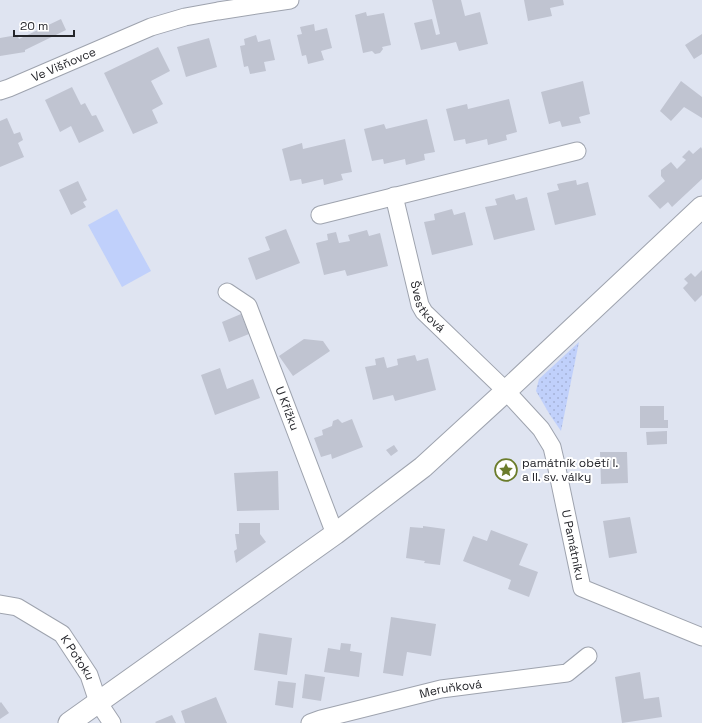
<svg xmlns="http://www.w3.org/2000/svg" width="702" height="723" font-family="'Space Grotesk',sans-serif">
  <style>
    .green { fill: url(#green-dots) }
    .pitch { fill: #c0d0fb }
    .building { fill: #c0c4d1 }
    .lines { fill: none; stroke-linecap: round; stroke-linejoin: round }
    .minor-casing { stroke: #9ea3ae; stroke-width: 19 }
    .tertiary-casing { stroke: #9ea3ae; stroke-width: 23 }
    .minor { stroke: #fff; stroke-width: 17 }
    .tertiary { stroke: #fff; stroke-width: 21 }
    .labels { text-anchor: middle; dominant-baseline: central; stroke-width: 4; stroke-linejoin: round; paint-order: stroke }
    .street-label { font-size: 12px; fill: #24252a; stroke: #fff }
    .poi-label { font-size: 12px; fill: #24252a; stroke: #fff; text-anchor: start }
  </style>
  <defs>
    <pattern id="green-dots" width="8" height="8" patternUnits="userSpaceOnUse"><rect width="8" height="8" fill="#c0d0fb"/><path d="M2 2h.1M6 6h.1" fill="none" stroke="#a5b2d7" stroke-width="1.8" stroke-linecap="round"/></pattern>
  </defs>
  <rect width="100%" height="100%" fill="#dfe4f1"/>
  <path class="green" d="M 579,342 L 561,431 L 550,415 L 536,391 L 539,379 Z"/>
  <path class="pitch" d="M 117,209 L 151,271 L 122,287 L 88,225 Z"/>
  <path class="building" d="M 432,0 L 461,0 L 465,16 L 480,12 L 488,44 L 459,51 L 456,42 L 421,50 L 414,23 L 432,19 L 436,35 L 440,34 Z
    M 524,0 L 563,0 L 564,5 L 550,8 L 552,16 L 528,21 Z
    M 366,12 L 367,16 L 384,13 L 391,45 L 382,47 L 383,49 L 380,53 L 375,54 L 372,51 L 363,53 L 355,15 Z
    M 61,19 L 66,30 L 25,50 L 25,52 L 0,56 L 0,38 L 17,35 L 19,39 Z
    M 314,24 L 315,31 L 327,28 L 332,48 L 321,51 L 324,60 L 308,64 L 306,55 L 302,56 L 297,35 L 302,34 L 300,27 Z
    M 702,34 L 702,54 L 694,59 L 685,45 Z
    M 256,35 L 258,42 L 270,39 L 275,60 L 264,62 L 266,71 L 250,74 L 248,66 L 244,67 L 240,46 L 245,45 L 244,39 Z
    M 209,38 L 217,67 L 186,77 L 177,47 Z
    M 158,47 L 170,71 L 151,81 L 163,104 L 152,110 L 158,123 L 133,134 L 104,73 Z
    M 583,81 L 590,114 L 579,117 L 581,123 L 562,127 L 560,121 L 549,124 L 541,92 Z
    M 681,81 L 702,97 L 702,118 L 684,107 L 671,121 L 660,111 Z
    M 72,87 L 81,105 L 85,103 L 92,116 L 96,115 L 104,131 L 79,143 L 71,126 L 60,132 L 45,100 Z
    M 509,99 L 517,132 L 506,135 L 507,140 L 488,145 L 487,139 L 466,144 L 465,139 L 454,141 L 446,109 L 467,104 L 468,109 Z
    M 7,118 L 14,134 L 20,132 L 23,140 L 18,143 L 24,157 L 0,167 L 0,121 Z
    M 427,119 L 435,152 L 424,154 L 425,160 L 406,165 L 405,159 L 384,164 L 383,159 L 372,161 L 364,129 L 384,124 L 386,129 Z
    M 345,139 L 352,172 L 341,174 L 343,180 L 324,185 L 323,179 L 302,184 L 301,179 L 290,181 L 282,149 L 302,143 L 303,149 Z
    M 701,147 L 702,149 L 702,179 L 672,207 L 668,202 L 660,209 L 648,196 L 665,181 L 661,176 L 661,170 L 671,162 L 677,169 L 686,160 L 682,157 L 689,150 L 693,154 Z
    M 576,180 L 577,185 L 588,182 L 596,215 L 555,225 L 547,193 L 559,190 L 557,184 Z
    M 78,181 L 87,200 L 83,202 L 86,207 L 71,215 L 59,190 Z
    M 514,194 L 516,200 L 527,197 L 535,230 L 494,240 L 485,207 L 497,205 L 495,199 Z
    M 452,209 L 454,215 L 465,212 L 473,245 L 432,255 L 424,222 L 435,220 L 434,214 Z
    M 286,229 L 300,263 L 256,280 L 248,258 L 270,250 L 265,237 Z
    M 367,230 L 369,236 L 380,233 L 388,266 L 347,276 L 345,270 L 324,275 L 316,243 L 328,240 L 327,234 L 336,232 L 339,243 L 350,241 L 348,235 Z
    M 702,270 L 702,295 L 695,302 L 683,288 L 688,283 L 684,279 L 691,273 L 695,277 Z
    M 241,314 L 249,334 L 229,342 L 222,322 Z
    M 304,339 L 323,341 L 330,351 L 293,376 L 279,356 Z
    M 415,355 L 417,361 L 428,358 L 436,390 L 395,401 L 393,395 L 373,400 L 365,367 L 376,365 L 375,359 L 384,357 L 387,368 L 398,365 L 397,359 Z
    M 220,368 L 227,389 L 253,379 L 260,398 L 215,415 L 201,375 Z
    M 640,406 L 664,406 L 664,420 L 668,420 L 668,428 L 640,428 Z
    M 338,419 L 342,423 L 352,419 L 363,447 L 332,459 L 331,454 L 321,457 L 314,438 L 323,435 L 322,430 L 332,426 L 333,421 Z
    M 667,431 L 667,444 L 647,445 L 646,432 Z
    M 394,445 L 398,451 L 391,456 L 386,450 Z
    M 600,452 L 627,452 L 628,483 L 601,484 Z
    M 278,471 L 279,510 L 237,511 L 234,473 Z
    M 630,517 L 637,553 L 609,558 L 603,521 Z
    M 239,523 L 260,523 L 260,534 L 266,542 L 236,563 L 234,551 L 237,549 L 235,534 L 239,534 Z
    M 423,526 L 445,529 L 440,565 L 424,563 L 425,561 L 406,558 L 410,527 L 423,528 Z
    M 491,530 L 528,544 L 519,565 L 538,572 L 529,597 L 508,589 L 511,580 L 463,561 L 473,536 L 487,541 Z
    M 391,617 L 436,624 L 431,656 L 407,652 L 403,676 L 383,673 Z
    M 259,633 L 292,638 L 287,675 L 254,670 Z
    M 341,643 L 351,644 L 350,651 L 362,653 L 359,677 L 324,672 L 328,648 L 340,650 Z
    M 640,672 L 644,699 L 659,697 L 662,717 L 622,723 L 615,677 Z
    M 305,674 L 325,677 L 321,701 L 302,698 Z
    M 278,681 L 296,683 L 293,708 L 275,705 Z
    M 216,697 L 227,723 L 185,723 L 181,711 Z
    M 1,702 L 9,713 L 0,719 L 0,703 Z
    M 172,715 L 176,723 L 156,723 L 155,722 Z"/>
  <g class="lines">
    <g class="minor-casing">
      <g id="minor">
        <path id="s1" d="M 0,91 L 9,88 L 151,27 L 185,17 L 218,11 L 290,0"/>
        <path id="s2" d="M 394,196 L 420,305 L 424,312 L 506,391 L 541,429 L 552,447 L 556,464 L 582,588 L 702,637"/>
        <path d="M 320,215 L 577,151"/>
        <path id="s3" d="M 227,292 L 248,306 L 335,534"/>
        <path id="s4" d="M 0,604 L 17,607 L 62,634 L 89,675 L 98,702 L 112,723"/>
        <path id="s5" d="M 310,723 L 321,719 L 441,689 L 567,673 L 588,656"/>
      </g>
    </g>
    <g class="tertiary-casing">
      <path id="tertiary" d="M 69,723 L 335,534 L 423,467 L 506,391 L 702,207"/>
    </g>
    <use href="#minor" class="minor"/>
    <use href="#tertiary" class="tertiary"/>
  </g>
  <defs>
    <g id="sight-ring" transform="scale(1.15)"><circle r="9.5" fill="#fff" stroke="#6b7c2b" stroke-width="1.5"/><path d="M0-6L1.8-2.2L6-1.7L2.9 1.2L3.7 5.4L0 3.3L-3.7 5.4L-2.9 1.2L-6-1.7L-1.8-2.2Z" fill="#6b7c2b"/></g>
  </defs>
  <g fill-rule="evenodd">
    <use href="#sight-ring" x="506" y="470"/>
  </g>
  <g class="labels">
    <g class="street-label">
      <text stroke="none"><textPath href="#s1" startOffset="69">Ve Višňovce</textPath></text>
      <text stroke="none"><textPath href="#s2" startOffset="117">Švestková</textPath></text>
      <text stroke="none"><textPath href="#s3" startOffset="135">U Křížku</textPath></text>
      <text stroke="none"><textPath href="#s2" startOffset="407">U Památníku</textPath></text>
      <text stroke="none"><textPath href="#s4" startOffset="98">K Potoku</textPath></text>
      <text stroke="none"><textPath href="#s5" startOffset="145">Meruňková</textPath></text>
    </g>
    <g class="poi-label">
      <text x="522" y="463">památník obětí I.<tspan x="522" dy="14">a II. sv. války</tspan></text>
    </g>
  </g>
  <path d="M14 30v6h60v-6" fill="none" stroke="#24252a" stroke-width="2"/>
  <text x="20" y="30" font-size="12" fill="#24252a" stroke="#ffffff" stroke-width="3" paint-order="stroke">20 m</text>
</svg>
